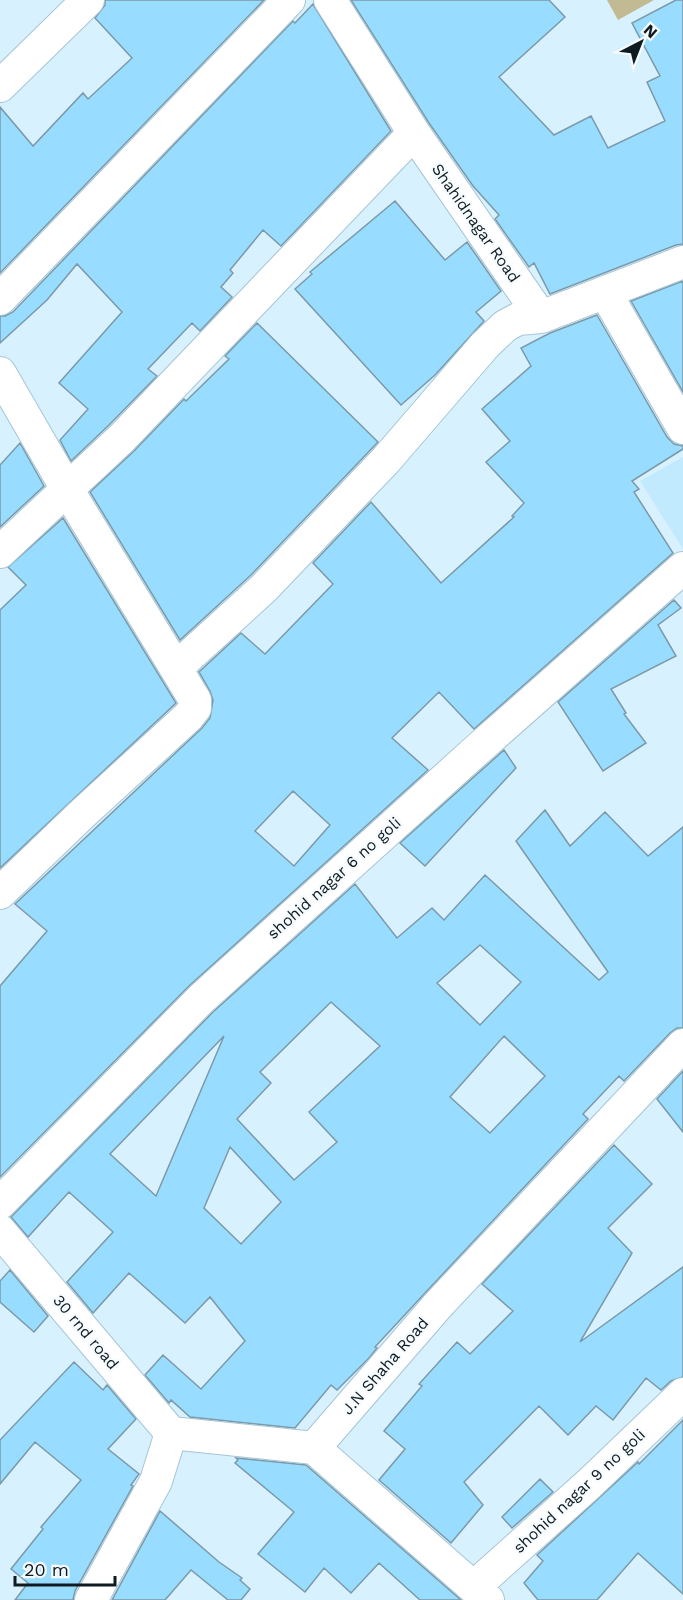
<svg xmlns="http://www.w3.org/2000/svg" width="683" height="1600" font-family="'Work Sans',sans-serif">
  <style>
    .built { fill: #c2eafe }
    .green { fill: #c2ba92 }
    .building { fill: #98ddff; stroke: #7b99a8; stroke-width: 1.5; fill-rule: evenodd }
    .lines { fill: none; stroke-linecap: round; stroke-linejoin: round }
    .street-casing { stroke: #a6c5d5; stroke-width: 34 }
    .street { stroke: #fff; stroke-width: 32 }
    .labels { text-anchor: middle; dominant-baseline: central; stroke-width: 4.5; stroke-linejoin: round; paint-order: stroke }
    .street-label { font-size: 16px; fill: #101b21; stroke: #f5fbfe }
  </style>
  <rect width="100%" height="100%" fill="#d8f1fe"/>
  <path class="built" d="M 683,457 L 683,549 L 640,481 Z"/>
  <path class="green" d="M 607,0 L 654,0 L 618,20 Z"/>
  <path class="building" d="M 105,0 L 264,0 L 0,273 L 0,107 L 33,146 L 83,93 L 88,99 L 132,58 L 95,18 L 105,5 Z
    M 351,0 L 549,0 L 565,17 L 499,77 L 554,135 L 591,116 L 608,148 L 665,121 L 647,82 L 660,76 L 632,23 L 676,0 L 683,0 L 683,244 L 676,245 L 550,294 L 534,263 L 529,267 L 495,219 L 499,215 L 473,186 L 429,123 Z
    M 313,4 L 391,131 L 281,246 L 263,230 L 230,270 L 233,273 L 221,287 L 232,297 L 200,331 L 192,323 L 148,369 L 157,376 L 109,425 L 71,461 L 60,440 L 88,409 L 59,383 L 122,312 L 77,264 L 47,300 L 0,343 L 0,316 L 5,316 L 13,312 L 293,21 L 295,23 Z
    M 395,201 L 445,260 L 467,242 L 501,291 L 476,312 L 484,321 L 435,375 L 401,405 L 295,289 L 312,274 L 310,272 Z
    M 683,281 L 683,392 L 631,301 Z
    M 597,315 L 667,437 L 674,444 L 683,446 L 683,449 L 632,481 L 639,489 L 634,492 L 673,553 L 474,729 L 439,692 L 392,738 L 428,770 L 189,986 L 0,1177 L 0,986 L 47,931 L 15,904 L 202,728 L 210,718 L 213,700 L 210,691 L 199,672 L 241,633 L 265,654 L 333,584 L 313,563 L 371,502 L 441,583 L 514,517 L 512,516 L 524,503 L 486,462 L 510,441 L 482,409 L 531,366 L 521,348 L 550,333 ZM 293,791 L 330,825 L 294,866 L 255,831 Z
    M 257,323 L 378,442 L 251,575 L 180,640 L 90,492 L 134,451 L 184,399 L 186,401 L 229,359 L 225,356 Z
    M 20,443 L 44,486 L 0,527 L 0,465 Z
    M 63,518 L 176,703 L 0,868 L 0,610 L 26,585 L 8,567 Z
    M 674,600 L 681,608 L 658,625 L 676,656 L 611,689 L 626,713 L 624,714 L 646,743 L 603,771 L 558,702 Z
    M 504,750 L 516,768 L 425,866 L 400,843 Z
    M 545,810 L 570,846 L 605,812 L 648,856 L 683,827 L 683,1028 L 677,1028 L 670,1033 L 624,1081 L 619,1076 L 583,1114 L 588,1119 L 425,1293 L 375,1347 L 377,1348 L 369,1358 L 337,1390 L 331,1385 L 295,1428 L 190,1417 L 171,1400 L 169,1403 L 145,1375 L 163,1355 L 201,1389 L 245,1341 L 210,1297 L 185,1323 L 129,1273 L 93,1313 L 67,1282 L 113,1232 L 69,1192 L 28,1237 L 11,1217 L 213,1012 L 355,884 L 397,938 L 432,908 L 444,920 L 485,875 L 599,980 L 608,972 L 516,841 ZM 480,945 L 521,982 L 480,1025 L 437,983 ZM 331,1002 L 380,1046 L 309,1112 L 337,1142 L 294,1180 L 237,1119 L 271,1083 L 260,1072 ZM 224,1036 L 156,1196 L 110,1154 ZM 504,1036 L 545,1076 L 490,1133 L 450,1097 ZM 230,1147 L 281,1202 L 241,1244 L 204,1208 Z
    M 683,1071 L 683,1132 L 657,1099 Z
    M 614,1145 L 652,1184 L 608,1228 L 632,1253 L 580,1342 L 683,1267 L 683,1377 L 671,1381 L 661,1390 L 646,1378 L 613,1420 L 596,1406 L 568,1435 L 539,1406 L 464,1482 L 483,1505 L 451,1543 L 379,1480 L 405,1449 L 384,1431 L 422,1386 L 419,1384 L 457,1342 L 470,1354 L 513,1311 L 482,1284 Z
    M 10,1270 L 48,1316 L 34,1332 L 0,1302 L 0,1281 Z
    M 74,1362 L 103,1390 L 107,1385 L 136,1419 L 108,1449 L 139,1474 L 131,1485 L 133,1486 L 75,1591 L 73,1600 L 15,1600 L 28,1583 L 11,1569 L 43,1529 L 41,1527 L 81,1480 L 35,1442 L 0,1484 L 0,1440 Z
    M 683,1420 L 683,1594 L 638,1553 L 597,1600 L 538,1600 L 524,1583 L 543,1561 L 537,1555 L 638,1462 L 639,1464 Z
    M 236,1458 L 306,1465 L 461,1600 L 420,1600 L 379,1563 L 351,1593 L 324,1568 L 305,1592 L 258,1554 L 294,1512 L 235,1463 L 238,1460 Z
    M 540,1479 L 553,1492 L 512,1528 L 502,1517 Z
    M 160,1511 L 219,1562 L 242,1578 L 240,1580 L 250,1589 L 241,1600 L 228,1600 L 191,1570 L 165,1600 L 112,1600 Z"/>
  <g class="lines">
    <g class="street-casing">
      <path id="street" d="M 330,0 L 414,133 L 541,317 L 683,262
        M 0,86 L 88,0
        M 605,292 L 683,428
        M 0,299 L 289,0
        M 0,373 L 67,489 L 195,700 L 195,708 L 188,717 L 81,815 L 0,893
        M 0,552 L 122,438 L 414,133
        M 176,668 L 264,588 L 386,460 L 485,345 L 505,326 L 518,319 L 541,317
        M 0,1203 L 201,999 L 478,749 L 683,568
        M 0,1231 L 171,1433
        M 314,1448 L 488,1600
        M 474,1587 L 589,1484 L 683,1394
        M 91,1600 L 156,1481 L 171,1433 L 314,1448 L 438,1305 L 683,1045"/>
    </g>
    <use href="#street" class="street"/>
  </g>
  <g class="labels">
    <g class="street-label">
      <text transform="translate(476 223) rotate(55)">Shahidnagar Road</text>
      <text transform="translate(334 878) rotate(-42)">shohid nagar 6 no goli</text>
      <text transform="translate(86 1332) rotate(50)">30 rnd road</text>
      <text transform="translate(385 1366) rotate(-49)">J.N Shaha Road</text>
      <text transform="translate(579 1491) rotate(-43)">shohid nagar 9 no goli</text>
    </g>
  </g>
  <g transform="translate(641 42) rotate(42)" stroke="#f5fbfe" stroke-width="4.5" paint-order="stroke">
  <path d="M0-4.5L10 22L0 15L-10 22Z" fill="#101b21"/>
  <text y="-9" font-size="16" font-weight="bold" text-anchor="middle" fill="#101b21">N</text>
  </g>
  <path d="M15 1576v9h100v-9" fill="none" stroke="#101b21" stroke-width="3"/>
  <text x="24" y="1576" font-size="18" fill="#101b21" stroke="#f5fbfe" stroke-width="4.5" paint-order="stroke">20 m</text>
</svg>
